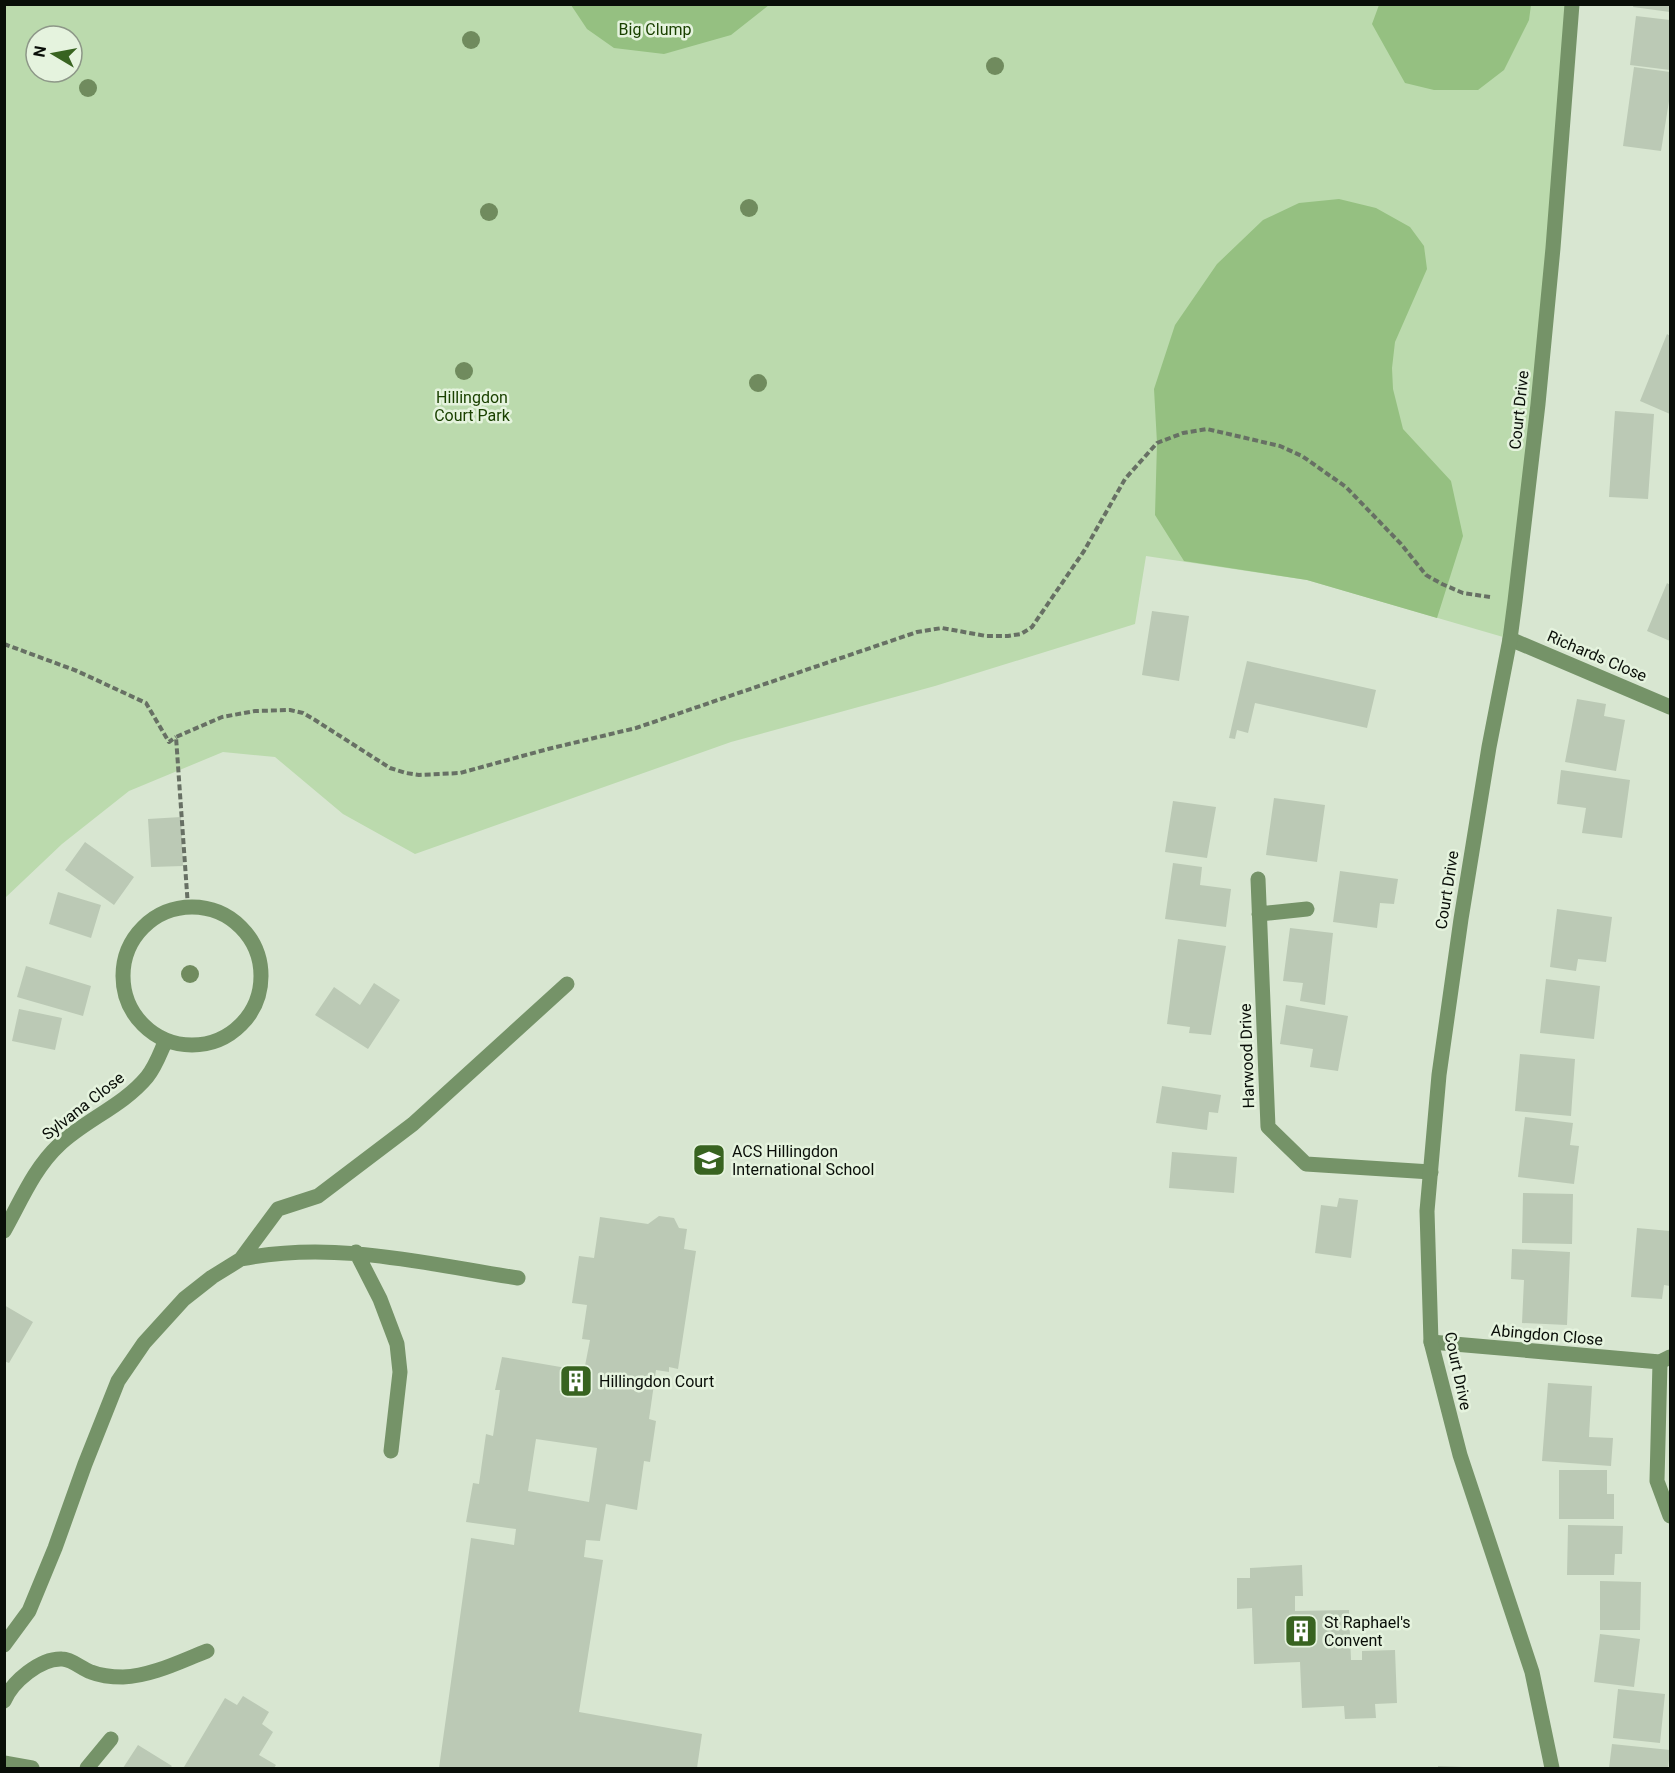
<svg xmlns="http://www.w3.org/2000/svg" width="1675" height="1773" font-family="Roboto,sans-serif">
  <style>
    .green { fill: #bbdaad; fill-rule: evenodd }
    .forest { fill: #95c081 }
    .building { fill: #bbc9b5; fill-rule: evenodd }
    .lines { fill: none; stroke-linecap: round; stroke-linejoin: round }
    .path { stroke: #677064; stroke-width: 4; stroke-dasharray: 6 3; stroke-linecap: butt }
    .service { stroke: #759368; stroke-width: 15 }
    .minor { stroke: #759368; stroke-width: 15 }
    .tertiary { stroke: #759368; stroke-width: 15 }
    .tree { fill: #708b5e }
    .labels { text-anchor: middle; dominant-baseline: central; stroke-width: 5; stroke-linejoin: round; paint-order: stroke }
    .park-label { font-size: 16px; fill: #1a4100; stroke: #e5f3de }
    .street-label { font-size: 16px; fill: #090e08; stroke: #e5f3de }
    .poi-label { font-size: 16px; fill: #090e08; stroke: #e5f3de; text-anchor: start }
  </style>
  <rect width="100%" height="100%" fill="#d8e6d1"/>
  <path class="green" d="M 5,5 L 1572,5 L 1510,639 L 1307,580 L 1146,556 L 1135,624 L 935,686 L 731,742 L 415,854 L 343,814 L 275,757 L 223,752 L 129,791 L 62,844 L 5,898 ZM 36,36 L 72,36 L 72,72 L 36,72 Z"/>
  <path class="forest" d="M 571,5 L 769,5 L 731,35 L 664,54 L 614,48 L 587,29 Z
    M 1379,5 L 1379,4 L 1531,5 L 1529,20 L 1504,70 L 1478,90 L 1434,90 L 1405,83 L 1372,24 Z
    M 1339,199 L 1376,208 L 1410,227 L 1424,246 L 1427,269 L 1395,342 L 1392,368 L 1393,389 L 1403,429 L 1451,481 L 1463,536 L 1437,618 L 1307,580 L 1184,561 L 1155,515 L 1157,443 L 1154,389 L 1175,325 L 1217,264 L 1263,220 L 1299,203 Z"/>
  <path class="building" d="M 1634,4 L 1670,4 L 1670,12 L 1633,7 Z
    M 1636,16 L 1670,20 L 1670,70 L 1630,65 Z
    M 1634,67 L 1670,72 L 1670,101 L 1669,101 L 1661,151 L 1623,146 Z
    M 1667,334 L 1670,336 L 1670,414 L 1640,401 Z
    M 1615,411 L 1654,414 L 1648,499 L 1609,497 Z
    M 1667,583 L 1670,585 L 1670,641 L 1647,631 Z
    M 1152,611 L 1189,616 L 1179,681 L 1142,675 Z
    M 1247,661 L 1376,690 L 1367,728 L 1255,703 L 1248,733 L 1237,730 L 1235,739 L 1229,738 Z
    M 1577,699 L 1606,704 L 1604,716 L 1625,720 L 1616,771 L 1565,762 Z
    M 1561,770 L 1630,780 L 1622,838 L 1582,833 L 1586,808 L 1557,804 Z
    M 1274,798 L 1325,805 L 1317,862 L 1266,855 Z
    M 1173,801 L 1216,807 L 1207,858 L 1165,852 Z
    M 181,817 L 183,866 L 151,867 L 148,819 Z
    M 85,842 L 134,877 L 114,905 L 65,870 Z
    M 1173,863 L 1202,867 L 1200,885 L 1231,889 L 1226,927 L 1165,919 Z
    M 1340,871 L 1398,879 L 1394,904 L 1380,903 L 1377,928 L 1333,922 Z
    M 58,892 L 101,905 L 91,938 L 49,924 Z
    M 1557,909 L 1612,917 L 1606,962 L 1578,959 L 1576,971 L 1550,967 Z
    M 1290,928 L 1333,933 L 1325,1005 L 1300,1001 L 1303,983 L 1283,981 Z
    M 1178,939 L 1226,946 L 1211,1035 L 1189,1033 L 1190,1027 L 1167,1024 Z
    M 26,966 L 91,986 L 83,1016 L 17,997 Z
    M 1546,979 L 1600,986 L 1594,1039 L 1540,1033 Z
    M 374,983 L 400,1000 L 368,1049 L 315,1015 L 334,987 L 360,1005 Z
    M 1286,1005 L 1348,1016 L 1338,1071 L 1310,1067 L 1313,1049 L 1280,1044 Z
    M 19,1009 L 62,1018 L 55,1050 L 12,1041 Z
    M 1520,1054 L 1575,1059 L 1571,1116 L 1515,1111 Z
    M 1162,1086 L 1221,1095 L 1218,1113 L 1209,1112 L 1207,1130 L 1156,1123 Z
    M 1525,1117 L 1573,1123 L 1570,1145 L 1579,1146 L 1574,1184 L 1518,1177 Z
    M 1172,1152 L 1237,1157 L 1234,1193 L 1169,1188 Z
    M 1523,1193 L 1573,1194 L 1572,1244 L 1522,1243 Z
    M 1339,1198 L 1358,1200 L 1351,1258 L 1315,1253 L 1321,1205 L 1337,1207 Z
    M 659,1216 L 674,1218 L 679,1228 L 687,1229 L 684,1249 L 696,1251 L 678,1369 L 669,1367 L 669,1372 L 656,1370 L 649,1419 L 656,1421 L 650,1462 L 644,1461 L 637,1510 L 606,1504 L 600,1541 L 586,1540 L 584,1557 L 603,1560 L 579,1712 L 702,1734 L 697,1768 L 439,1768 L 471,1538 L 514,1545 L 516,1529 L 466,1522 L 473,1483 L 479,1484 L 486,1434 L 493,1436 L 500,1390 L 495,1390 L 502,1357 L 584,1371 L 590,1340 L 582,1339 L 587,1305 L 572,1303 L 579,1256 L 594,1258 L 600,1217 L 648,1224 ZM 536,1439 L 597,1448 L 589,1502 L 528,1491 Z
    M 1637,1228 L 1670,1231 L 1670,1286 L 1664,1285 L 1662,1299 L 1631,1297 Z
    M 1512,1249 L 1570,1252 L 1567,1325 L 1522,1323 L 1524,1280 L 1511,1279 Z
    M 4,1305 L 33,1322 L 9,1363 L 4,1361 Z
    M 1548,1383 L 1592,1386 L 1589,1437 L 1613,1438 L 1611,1466 L 1542,1461 Z
    M 1559,1470 L 1607,1470 L 1607,1494 L 1614,1494 L 1614,1519 L 1559,1519 Z
    M 1568,1525 L 1623,1526 L 1622,1554 L 1615,1554 L 1614,1575 L 1567,1575 Z
    M 1302,1565 L 1303,1596 L 1295,1596 L 1295,1611 L 1349,1610 L 1351,1660 L 1362,1660 L 1362,1651 L 1395,1650 L 1397,1703 L 1375,1704 L 1376,1718 L 1345,1719 L 1344,1706 L 1302,1708 L 1300,1662 L 1254,1664 L 1252,1608 L 1237,1609 L 1237,1578 L 1250,1578 L 1250,1568 Z
    M 1600,1581 L 1641,1582 L 1640,1630 L 1600,1630 Z
    M 1600,1634 L 1640,1639 L 1634,1687 L 1594,1682 Z
    M 1618,1689 L 1665,1694 L 1660,1743 L 1613,1738 Z
    M 243,1696 L 269,1712 L 262,1724 L 273,1732 L 259,1755 L 276,1765 L 274,1768 L 187,1768 L 184,1767 L 225,1698 L 237,1705 Z
    M 1612,1744 L 1670,1750 L 1668,1768 L 1609,1768 Z
    M 138,1745 L 172,1766 L 170,1768 L 123,1768 Z
    M 1438,1766 L 1463,1767 L 1463,1768 L 1438,1768 Z"/>
  <g class="lines">
    <path class="path" d="M 4,644 L 77,671 L 146,703 L 169,742 L 176,737
      M 188,907 L 176,737 L 222,717 L 255,711 L 290,710 L 303,713 L 315,720 L 390,768 L 406,773 L 419,775 L 460,773 L 548,749 L 636,728 L 917,632 L 942,628 L 986,636 L 1008,636 L 1021,634 L 1032,627 L 1084,551 L 1125,479 L 1157,443 L 1183,433 L 1207,429 L 1280,446 L 1302,456 L 1346,487 L 1401,544 L 1426,575 L 1442,584 L 1463,593 L 1490,597"/>
    <path class="service" d="M 356,1252 L 380,1299 L 397,1344 L 400,1372 L 391,1451
      M 241,1259 C 334,1240 427,1264 518,1278
      M 4,1645 L 29,1611 L 55,1548 L 85,1464 L 118,1381 L 144,1343 L 184,1299 L 212,1277 L 241,1259 L 278,1209 L 318,1196 L 413,1124 L 567,984
      M 4,1701 C 12,1682 40,1658 62,1659 C 72,1659 82,1669 91,1672 C 101,1676 112,1677 123,1677 C 152,1676 181,1661 207,1651
      M 4,1763 L 32,1768
      M 87,1768 L 111,1739"/>
    <path class="minor" d="M 1510,639 L 1670,707
      M 1258,879 L 1268,1127 L 1306,1164 L 1431,1172
      M123 976a69 69 0 1 1 138 0a69 69 0 1 1-138 0Z
      M 1259,914 L 1307,909
      M 4,1231 C 20,1203 34,1168 59,1145 C 85,1120 123,1106 147,1077 C 156,1066 160,1053 166,1040
      M 1431,1342 L 1660,1362 L 1670,1357
      M 1660,1362 L 1657,1481 L 1670,1516"/>
    <path class="tertiary" d="M 1552,1768 L 1532,1672 L 1460,1455 L 1431,1342 L 1427,1211 L 1439,1075 L 1461,919 L 1489,747 L 1510,639 L 1515,601 L 1538,404 L 1553,248 L 1572,4"/>
  </g>
  <g class="tree">
    <circle cx="471" cy="40" r="9"/>
    <circle cx="995" cy="66" r="9"/>
    <circle cx="88" cy="88" r="9"/>
    <circle cx="749" cy="208" r="9"/>
    <circle cx="489" cy="212" r="9"/>
    <circle cx="464" cy="371" r="9"/>
    <circle cx="758" cy="383" r="9"/>
    <circle cx="190" cy="974" r="9"/>
  </g>
  <defs>
    <g id="school-square" transform="scale(1.725)"><rect x="-9" y="-9" width="18" height="18" rx="4" fill="#386320" stroke="#e5f3de"/><path d="M0-5L7-2L0 1L-7-2ZM-4 1L0 2.5L4 1V4Q0 6-4 4Z" fill="#fff"/></g>
    <g id="building-square" transform="scale(1.725)"><rect x="-9" y="-9" width="18" height="18" rx="4" fill="#386320" stroke="#e5f3de"/><path d="M-4-6H4V6H1V3H-1V6H-4ZM-2.5-4.3h1.7v1.8h-1.7ZM.8-4.3h1.7v1.8H.8ZM-2.5-1h1.7V.8h-1.7ZM.8-1h1.7V.8H.8Z" fill="#fff"/></g>
  </defs>
  <g fill-rule="evenodd">
    <use href="#school-square" x="709" y="1160"/>
    <use href="#building-square" x="576" y="1381"/>
    <use href="#building-square" x="1301" y="1631"/>
  </g>
  <g class="labels">
    <g class="park-label">
      <text x="655" y="29">Big Clump</text>
      <text x="472" y="397">Hillingdon<tspan x="472" dy="18">Court Park</tspan></text>
    </g>
    <g class="street-label">
      <text transform="translate(1519 410) rotate(-84)">Court Drive</text>
      <text transform="translate(1597 656) rotate(23)">Richards Close</text>
      <text transform="translate(1447 890) rotate(-81)">Court Drive</text>
      <text transform="translate(1247 1056) rotate(-92)">Harwood Drive</text>
      <text transform="translate(83 1106) rotate(-38)">Sylvana Close</text>
      <text transform="translate(1547 1335) rotate(5)">Abingdon Close</text>
      <text transform="translate(1458 1371) rotate(78)">Court Drive</text>
    </g>
    <g class="poi-label">
      <text x="732" y="1151">ACS Hillingdon<tspan x="732" dy="18">International School</tspan></text>
      <text x="599" y="1381">Hillingdon Court</text>
      <text x="1324" y="1622">St Raphael's<tspan x="1324" dy="18">Convent</tspan></text>
    </g>
  </g>
  <rect width="1675" height="1773" fill="none" stroke="#090e08" stroke-width="12"/>
  <g transform="translate(54 54) rotate(280)"><circle r="28" fill="#e5f3de" stroke="#8d9788" stroke-width="1.5"/>
  <path d="M0-4.5L10 22L0 15L-10 22Z" fill="#386320"/>
  <text y="-9" font-size="16" font-weight="bold" text-anchor="middle" fill="#090e08">N</text>
  </g>
</svg>
